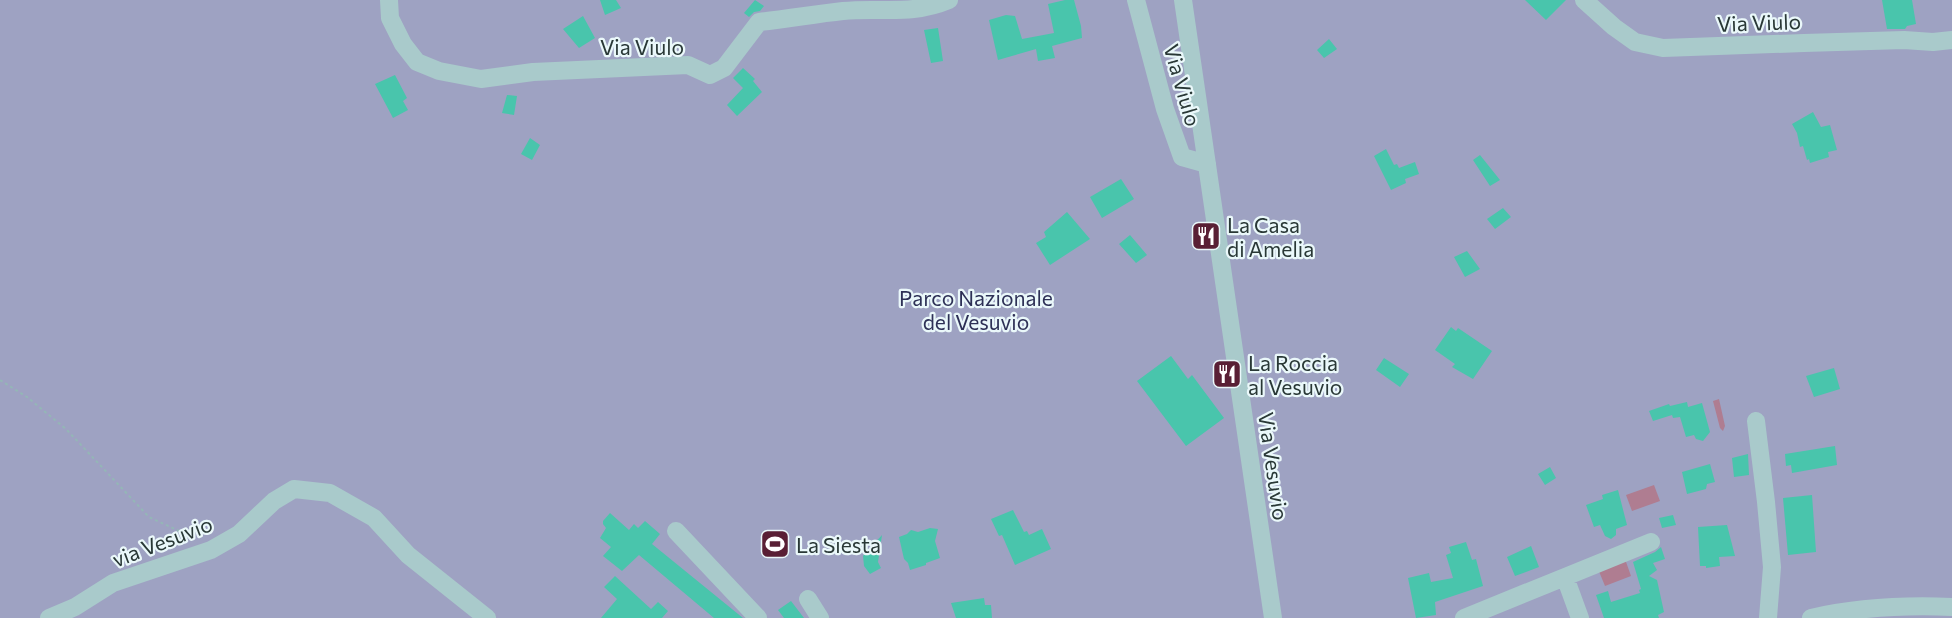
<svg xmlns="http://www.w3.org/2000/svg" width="1952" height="618" font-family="Commissioner,sans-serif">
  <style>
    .green { fill: #9ea2c2 }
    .water { fill: #af7d91 }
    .building { fill: #49c5ac }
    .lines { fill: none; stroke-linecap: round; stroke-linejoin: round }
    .path { stroke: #94b6b6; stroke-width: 2; stroke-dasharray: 3 3; stroke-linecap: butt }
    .minor { stroke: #a9cacb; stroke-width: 18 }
    .labels { text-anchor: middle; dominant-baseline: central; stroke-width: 4.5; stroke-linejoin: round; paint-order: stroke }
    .street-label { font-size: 21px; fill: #293836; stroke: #eaf8fa }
    .poi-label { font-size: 21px; fill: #293836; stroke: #eaf8fa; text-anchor: start }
    .park-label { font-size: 21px; fill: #2d3056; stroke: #eaf8fa }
  </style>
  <rect width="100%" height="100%" fill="#def1f2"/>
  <path class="green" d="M 0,0 L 1952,0 L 1952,618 L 0,618 Z"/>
  <path class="water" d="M 1719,399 L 1725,426 L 1723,431 L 1720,428 L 1713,401 Z
    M 1654,485 L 1660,501 L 1632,511 L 1626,495 Z
    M 1625,559 L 1631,576 L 1605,586 L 1598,569 Z"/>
  <path class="building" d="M 600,0 L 616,0 L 621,8 L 605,15 Z
    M 755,0 L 764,6 L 760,11 L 754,12 L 749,17 L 744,13 Z
    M 1065,0 L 1074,0 L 1081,26 L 1082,38 L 1052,46 L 1055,58 L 1038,61 L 1036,49 L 998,60 L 989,20 L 1006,15 L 1015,16 L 1022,39 L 1054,33 L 1048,4 Z
    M 1525,0 L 1566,0 L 1546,20 Z
    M 1882,0 L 1912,0 L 1916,24 L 1907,26 L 1905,29 L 1887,29 Z
    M 583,16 L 595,38 L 579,48 L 563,29 Z
    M 938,28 L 943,61 L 931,63 L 924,30 Z
    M 1329,39 L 1337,49 L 1324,58 L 1317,50 Z
    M 743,68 L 755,79 L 753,81 L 762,92 L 737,116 L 727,105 L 743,88 L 733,78 Z
    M 395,75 L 407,98 L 403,101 L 408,110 L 393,118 L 375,84 Z
    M 507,95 L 517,96 L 514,115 L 502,113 Z
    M 1813,112 L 1821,127 L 1830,125 L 1837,150 L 1828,152 L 1829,157 L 1810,163 L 1809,159 L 1807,160 L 1803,146 L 1800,147 L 1797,133 L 1792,124 Z
    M 530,138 L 540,145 L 532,160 L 521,154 Z
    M 1386,149 L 1394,165 L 1397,164 L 1399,168 L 1415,162 L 1419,174 L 1405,179 L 1406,183 L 1391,190 L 1374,156 Z
    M 1480,155 L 1500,180 L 1490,186 L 1473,160 Z
    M 1121,179 L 1134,199 L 1102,218 L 1090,197 Z
    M 1503,208 L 1511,217 L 1495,229 L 1487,219 Z
    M 1067,212 L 1090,239 L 1050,265 L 1036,243 L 1046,237 L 1044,232 Z
    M 1130,235 L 1147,255 L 1136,263 L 1119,244 Z
    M 1467,251 L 1480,269 L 1465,277 L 1454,257 Z
    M 1451,327 L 1456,331 L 1458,328 L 1492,351 L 1473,379 L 1452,367 L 1455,364 L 1435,350 Z
    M 1171,356 L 1188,379 L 1192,375 L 1224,418 L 1186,446 L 1137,381 Z
    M 1384,358 L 1409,374 L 1400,387 L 1376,370 Z
    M 1834,368 L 1840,389 L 1814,397 L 1806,376 Z
    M 1687,402 L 1688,407 L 1702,403 L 1710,432 L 1703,441 L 1696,439 L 1694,435 L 1686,437 L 1680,417 L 1673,418 L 1672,415 L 1653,421 L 1649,411 L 1669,404 L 1670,406 Z
    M 1835,446 L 1837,465 L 1792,473 L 1791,465 L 1786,466 L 1785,454 Z
    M 1748,454 L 1749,475 L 1734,477 L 1732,458 Z
    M 1710,464 L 1715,482 L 1707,484 L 1706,489 L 1687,494 L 1682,472 Z
    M 1550,467 L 1556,478 L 1545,485 L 1538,474 Z
    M 1618,490 L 1627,525 L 1616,529 L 1616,535 L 1611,539 L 1605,536 L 1600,525 L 1594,527 L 1586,505 L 1603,499 L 1602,495 Z
    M 1812,495 L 1816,552 L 1788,555 L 1783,498 Z
    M 1013,510 L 1024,532 L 1027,531 L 1029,535 L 1042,529 L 1051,549 L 1015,565 L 1002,535 L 999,536 L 991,519 Z
    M 610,513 L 629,530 L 634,524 L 638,528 L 645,521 L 660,534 L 652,544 L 743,618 L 714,618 L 639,555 L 622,571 L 603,556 L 611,547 L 600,538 L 606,528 L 603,524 L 603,521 Z
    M 1673,515 L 1676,525 L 1662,528 L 1659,518 Z
    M 1727,525 L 1735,556 L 1719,557 L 1720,566 L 1706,568 L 1706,566 L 1700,566 L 1698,527 Z
    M 930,528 L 938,529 L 935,541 L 940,558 L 926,563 L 926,565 L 910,570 L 908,563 L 904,559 L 899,537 L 907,534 L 911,530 L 918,532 Z
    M 882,535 L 878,562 L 881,568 L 870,574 L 864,566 L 863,556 Z
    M 1466,542 L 1472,560 L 1476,559 L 1483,586 L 1435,602 L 1436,615 L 1416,618 L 1408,578 L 1429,573 L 1431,582 L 1453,578 L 1446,555 L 1451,553 L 1449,547 Z
    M 1531,546 L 1539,567 L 1515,576 L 1507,557 Z
    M 1661,547 L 1665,559 L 1653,563 L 1657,570 L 1649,576 L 1657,580 L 1664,612 L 1658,615 L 1659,618 L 1604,618 L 1596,595 L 1608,591 L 1611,602 L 1640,593 L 1639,590 L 1641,589 L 1633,562 L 1655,552 Z
    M 615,576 L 651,609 L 658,602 L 668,611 L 662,618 L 601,618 L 617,599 L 604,587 Z
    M 984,598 L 985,605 L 991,605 L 992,618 L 956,618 L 951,603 Z
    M 791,601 L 804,618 L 784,618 L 778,610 Z"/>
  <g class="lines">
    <path class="path" d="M 0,380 L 27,397 L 66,429 L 149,517 L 194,538"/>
    <path class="minor" d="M 389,0 L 390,18 L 403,44 L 417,62 L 439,71 L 481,79 L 533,72 L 688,65 L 710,75 L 724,68 L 759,22 C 787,19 815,14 843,11 C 881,7 911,16 949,0
      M 1136,0 L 1165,109 L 1182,157 L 1207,164
      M 1183,0 L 1273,618
      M 1584,0 L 1614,27 L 1635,42 L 1663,48 L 1804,43 L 1904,40 L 1933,42 L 1952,40
      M 1756,421 L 1766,502 L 1772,567 L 1768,618
      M 676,531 L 758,618
      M 1565,577 L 1651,542
      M 808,599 L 820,618
      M 49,618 L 75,607 L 113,583 L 211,550 L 239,534 L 274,501 L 294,489 L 330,493 L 374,518 L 408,555 L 487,618
      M 1464,618 L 1565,577 L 1580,618
      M 1811,618 C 1858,607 1904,605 1952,607"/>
  </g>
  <defs>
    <g id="restaurant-square" transform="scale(1.5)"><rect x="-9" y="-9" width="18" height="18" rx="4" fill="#591f35" stroke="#eaf8fa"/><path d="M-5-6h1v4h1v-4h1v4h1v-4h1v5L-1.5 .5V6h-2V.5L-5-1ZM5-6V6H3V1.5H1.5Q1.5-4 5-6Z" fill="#fff"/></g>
    <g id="stadium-square" transform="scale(1.5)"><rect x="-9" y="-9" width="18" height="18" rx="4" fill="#591f35" stroke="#eaf8fa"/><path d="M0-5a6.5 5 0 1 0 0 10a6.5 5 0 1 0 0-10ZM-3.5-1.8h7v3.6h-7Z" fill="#fff"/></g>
  </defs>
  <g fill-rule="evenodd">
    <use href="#restaurant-square" x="1206" y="236"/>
    <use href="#restaurant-square" x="1227" y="374"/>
    <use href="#stadium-square" x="775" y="544"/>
  </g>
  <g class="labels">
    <g class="street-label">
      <text transform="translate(1759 22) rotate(-2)">Via Viulo</text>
      <text x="642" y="46">Via Viulo</text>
      <text transform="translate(1183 85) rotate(74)">Via Viulo</text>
      <text transform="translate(1274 466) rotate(82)">Via Vesuvio</text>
      <text transform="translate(162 541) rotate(-21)">via Vesuvio</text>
    </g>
    <g class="poi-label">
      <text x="1227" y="224">La Casa<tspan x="1227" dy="24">di Amelia</tspan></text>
      <text x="1248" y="362">La Roccia<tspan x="1248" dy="24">al Vesuvio</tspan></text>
      <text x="796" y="544">La Siesta</text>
    </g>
    <g class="park-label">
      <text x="976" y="297">Parco Nazionale<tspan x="976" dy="24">del Vesuvio</tspan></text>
    </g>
  </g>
</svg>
